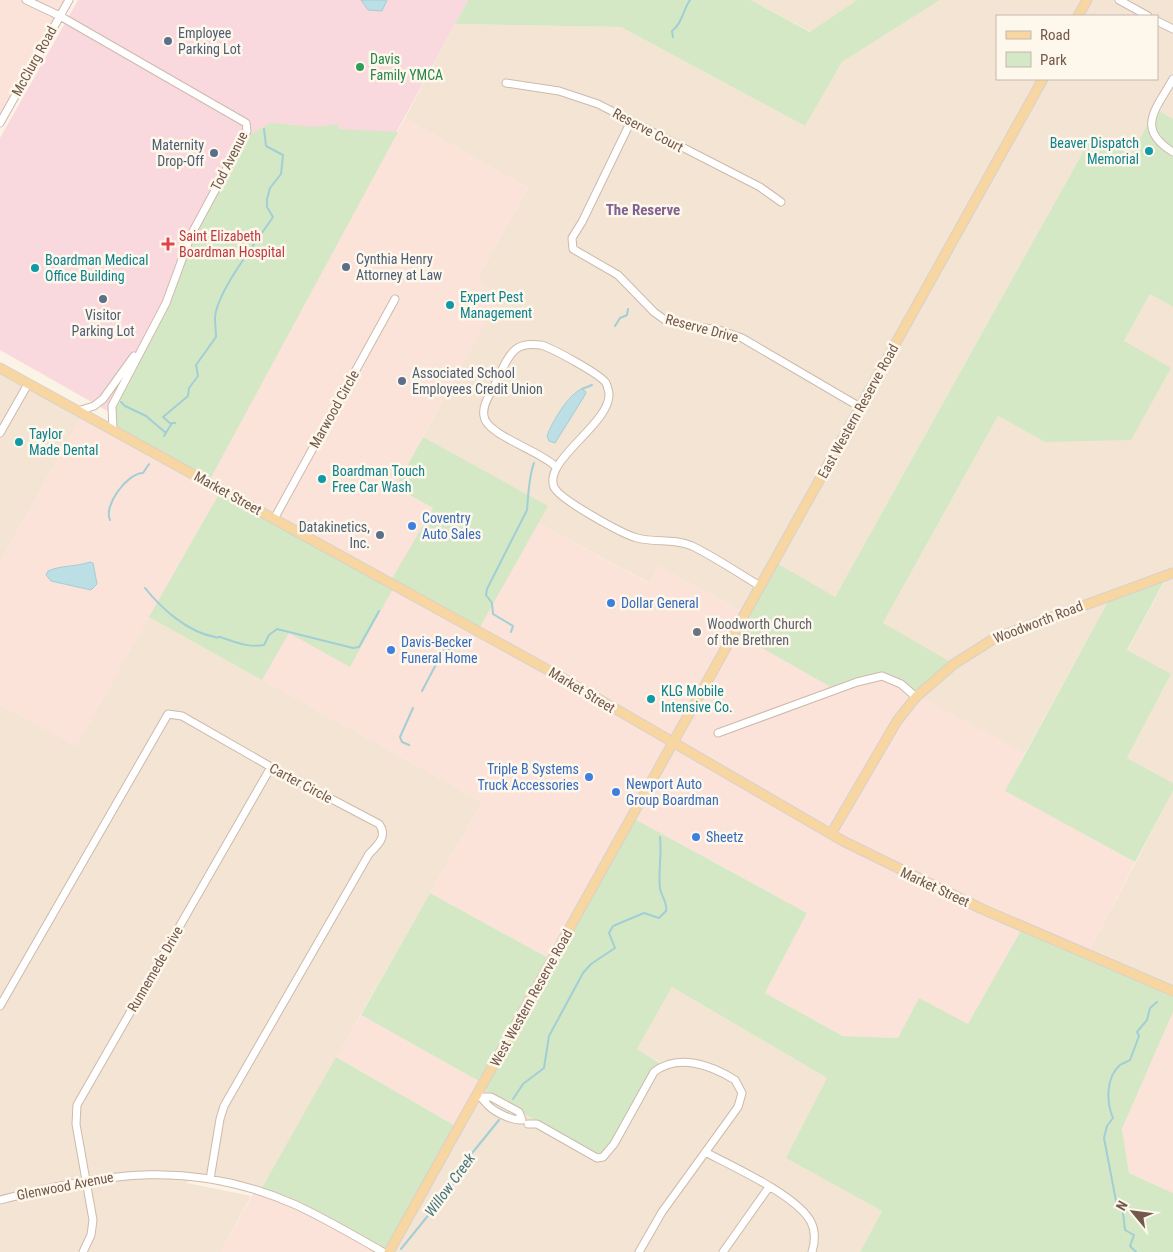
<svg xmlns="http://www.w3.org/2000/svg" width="1173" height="1252" font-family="'Roboto Condensed',sans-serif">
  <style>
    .residential { fill: #f3e4d4; fill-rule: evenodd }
    .commercial { fill: #fbe3da }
    .medical { fill: #f9d9dd }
    .green { fill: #d4e8c5 }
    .water { fill: #bbdfe4; stroke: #a2ced6 }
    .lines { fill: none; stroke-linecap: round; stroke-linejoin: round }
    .stream { stroke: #a2ced6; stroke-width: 2 }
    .minor-casing { stroke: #cdbaac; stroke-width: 9 }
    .major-casing { stroke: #d8d1cd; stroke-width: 11 }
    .minor { stroke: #fff; stroke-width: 7 }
    .major { stroke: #f7d6a1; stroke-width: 9 }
    .service-dot { fill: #5c6f8a; stroke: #fef7ec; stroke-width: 2 }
    .leisure-dot { fill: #2e9e5b; stroke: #fef7ec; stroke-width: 2 }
    .culture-dot { fill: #0f9aa8; stroke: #fef7ec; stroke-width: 2 }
    .health-dot { fill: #e0444e; stroke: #fef7ec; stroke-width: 2 }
    .shop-dot { fill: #3f7fe0; stroke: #fef7ec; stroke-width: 2 }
    .worship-dot { fill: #6b7280; stroke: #fef7ec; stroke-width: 2 }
    .labels { text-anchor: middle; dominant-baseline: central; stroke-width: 5; stroke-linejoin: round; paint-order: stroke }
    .service-label { font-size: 14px; fill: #4e5e75; stroke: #fef7ec; text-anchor: start }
    .leisure-label { font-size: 14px; fill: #27864d; stroke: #fef7ec; text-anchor: start }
    .street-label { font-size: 14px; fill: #73594c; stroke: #fef7ec }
    .culture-label { font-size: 14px; fill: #0d838f; stroke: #fef7ec; text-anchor: start }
    .health-label { font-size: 14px; fill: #be3a42; stroke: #fef7ec; text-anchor: start }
    .shop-label { font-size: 14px; fill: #366cbe; stroke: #fef7ec; text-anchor: start }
    .worship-label { font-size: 14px; fill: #5b616d; stroke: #fef7ec; text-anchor: start }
    .neighbourhood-label { font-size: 15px; font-weight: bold; fill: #806390; stroke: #fef7ec }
    .water-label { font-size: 15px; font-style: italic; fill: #43767f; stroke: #fef7ec }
  </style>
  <rect width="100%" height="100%" fill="#fbf3e6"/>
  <path class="residential" d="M 751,0 L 857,0 L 811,32 Z
    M 940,0 L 1173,0 L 1173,119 L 1156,110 L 1131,155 L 1093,134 L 835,597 L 745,613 L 658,566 L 649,583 L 538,523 L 547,506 L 423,437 L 500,295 L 476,281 L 528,188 L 405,118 L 455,24 L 621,27 L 805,126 L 842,62 ZM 997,16 L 1157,16 L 1157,79 L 997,79 Z
    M 1150,294 L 1173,307 L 1173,783 L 1127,758 L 1171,674 L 1127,651 L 1168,575 L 1112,594 L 1025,753 L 916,697 L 883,623 L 998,416 L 1045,442 L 1124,341 Z
    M 0,368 L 83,414 L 0,562 Z
    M 149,617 L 482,802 L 260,1191 L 190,1176 L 187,1183 L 251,1196 L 221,1252 L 0,1252 L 0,704 L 76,746 Z
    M 1173,791 L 1173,991 L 1087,955 Z
    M 672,987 L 827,1078 L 787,1158 L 882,1211 L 860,1252 L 389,1252 L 482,1088 L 596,1157 L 663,1064 L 637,1049 Z"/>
  <path class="commercial" d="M 0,0 L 69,0 L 0,123 Z
    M 405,118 L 528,188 L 476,281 L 501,295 L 395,487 L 433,508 L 390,583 L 221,490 L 76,747 L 0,704 L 0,562 L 83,414 L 208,482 Z
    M 538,523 L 648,583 L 658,566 L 745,613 L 882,676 L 1025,753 L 1006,791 L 1135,862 L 1087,955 L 1023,927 L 968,1025 L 898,1038 L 843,1036 L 765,993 L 807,913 L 631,817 L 552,960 L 430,893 L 482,802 L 262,680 L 288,633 L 395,585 L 478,631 Z
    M 1173,1012 L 1173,1193 L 1129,1173 L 1122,1129 Z
    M 361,1015 L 484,1084 L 459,1128 L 336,1057 Z
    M 255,1190 L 268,1194 L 383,1252 L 221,1252 Z"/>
  <path class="medical" d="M 78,0 L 468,0 L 215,467 L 118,417 L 0,350 L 0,138 Z"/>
  <path class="green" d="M 468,0 L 751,0 L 810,32 L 857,0 L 940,0 L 842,62 L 805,126 L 621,27 L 455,24 Z
    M 1156,109 L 1173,119 L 1173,307 L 1150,294 L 1124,341 L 1171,368 L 1131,440 L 1045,442 L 998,416 L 883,623 L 954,664 L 916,697 L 882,676 L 836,690 L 734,632 L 773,561 L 835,597 L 1093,134 L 1131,155 Z
    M 271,123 L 315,127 L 338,124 L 339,129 L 398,132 L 208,483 L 113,431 L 114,406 L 170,303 L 186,260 L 210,205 L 249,135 Z
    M 423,437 L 548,506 L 478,631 L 395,585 L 350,667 L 289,633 L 262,680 L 149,617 L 221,490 L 390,582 L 433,508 L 395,487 Z
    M 1168,574 L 1127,650 L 1171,674 L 1127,758 L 1173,783 L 1173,791 L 1135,862 L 1005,791 L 1112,594 Z
    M 631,817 L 807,913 L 765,993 L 843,1036 L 898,1038 L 919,998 L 968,1024 L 1023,927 L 1173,991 L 1173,1012 L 1122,1129 L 1129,1173 L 1173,1193 L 1173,1252 L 860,1252 L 882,1211 L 786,1158 L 827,1078 L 672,987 L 637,1049 L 663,1065 L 654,1072 L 614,1144 L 597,1158 L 482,1088 L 484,1084 L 361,1015 L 430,893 L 552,960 Z
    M 336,1057 L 459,1128 L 389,1252 L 321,1218 L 260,1191 Z"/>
  <path class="water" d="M 361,0 L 387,0 L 382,11 L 368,10 Z
    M 582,389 L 586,392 L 585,395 L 555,443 L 549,441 L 547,436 C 551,424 569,393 582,389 Z
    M 90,562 L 93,563 L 97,584 L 91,590 L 51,581 L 46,575 L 48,571 C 61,565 76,567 90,562 Z"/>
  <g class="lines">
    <path class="stream" d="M 673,37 L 672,31 C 682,24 683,10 690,0
      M 615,326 L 620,318 L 627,315 L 628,309
      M 582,389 L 592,385
      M 121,402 L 125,406 L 146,416 L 166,433
      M 171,424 L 163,417 L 188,396 L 189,388 L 198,376 L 196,365 L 216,337 C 216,331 215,324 215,318 C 216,292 258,240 273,217 L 267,207 L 267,199 L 270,188 L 281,174 L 283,155 L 266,146 L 264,129
      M 164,436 L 172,423 L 175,423
      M 110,520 C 103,506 127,473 143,473 L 149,464
      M 145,588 C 161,608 187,632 215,637 C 222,639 215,635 223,638 C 236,642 249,648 264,645 L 269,635 L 277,629 L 353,648 L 359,647 L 379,611
      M 511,632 L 513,626 L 493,614 L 492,603 L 486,595 L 487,589 L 527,510 C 528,498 529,475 534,463
      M 422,691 L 443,651 L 447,649 L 454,651
      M 409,745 L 402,742 L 400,737 L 413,708
      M 513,1099 L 523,1084 L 544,1068 L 549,1036 L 583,973 L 591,964 L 615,948 L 609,933 L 613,926 L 644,913 L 659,918 L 666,911 C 668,903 661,896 660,888 C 658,874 662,854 660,837
      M 401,1249 L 452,1186 L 460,1168 L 499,1120
      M 1136,1252 L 1130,1246 L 1134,1235 L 1125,1230 C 1123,1217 1125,1209 1116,1201 L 1104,1138 L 1107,1126 L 1113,1118 C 1106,1102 1106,1077 1120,1065 C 1123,1063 1127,1062 1130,1060 L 1139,1036 L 1137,1032 L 1147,1020 L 1150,1008 L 1157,1002"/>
    <g class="minor-casing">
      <path id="minor" d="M 26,0 L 60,16 L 246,123 L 247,131 L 191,235 L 166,303 L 112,406 L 113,431
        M 1119,0 L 1148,16
        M 1157,21 L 1173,29
        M 1173,79 C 1156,109 1135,129 1173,152
        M 506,83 L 559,91 L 598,104 L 760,187 L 781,202
        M 631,121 L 582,222 L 572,238 L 573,249 L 618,275 L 654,312 L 665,320 L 678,324 L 719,330 L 742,338 L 860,407
        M 0,123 L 69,0
        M 78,411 L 94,406 L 103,399 L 134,356
        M 0,433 L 28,384
        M 555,466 C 540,451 485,434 484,416 C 482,406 489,396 493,388 C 500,376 505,358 516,349 C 522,344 533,344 541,345 C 552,348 600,374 606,383 C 607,385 609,392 609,394 C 610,424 543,460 554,487 C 559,499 622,534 637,538 C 656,543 673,538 692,546 C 715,557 738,573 760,586
        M 274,519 L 395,299
        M 718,733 L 857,682 L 882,676 L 901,684 L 916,697
        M 0,1006 L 168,714 L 182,716 L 271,767 L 379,824 C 388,836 378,845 369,854 L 224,1106 L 220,1119 L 210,1179
        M 478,1095 C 482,1097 482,1099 486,1103 C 492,1111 512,1121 522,1120 L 519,1112 L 491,1097 L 482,1097
        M 528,1124 L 537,1124 L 597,1158 L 603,1157 L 614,1144 L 654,1072 C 678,1053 711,1065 735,1080 L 742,1093 L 738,1107 L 662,1212 L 639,1252
        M 705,1152 C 732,1166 798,1196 811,1222 C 816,1232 815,1242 812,1252
        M 0,1200 C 108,1173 190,1158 296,1205 C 326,1219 355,1236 383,1252
        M 83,1252 L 91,1235 L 93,1220 L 76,1124 L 77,1105 L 271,767
        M 723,1252 L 769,1187"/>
    </g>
    <g class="major-casing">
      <path id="major" d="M 1078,16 L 1087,0
        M 0,368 L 559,676 L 843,841 L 982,909 L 1173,991
        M 831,834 L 897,721 L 916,697 L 954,664 L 995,638 L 1173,573
        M 389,1252 L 1043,79"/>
    </g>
    <use href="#minor" class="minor"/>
    <use href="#major" class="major"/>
  </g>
  <g class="service-dot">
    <circle cx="168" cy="41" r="5"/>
    <circle cx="214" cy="153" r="5"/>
    <circle cx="346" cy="267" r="5"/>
    <circle cx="103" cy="299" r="5"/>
    <circle cx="402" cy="381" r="5"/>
    <circle cx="380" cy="535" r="5"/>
  </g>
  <circle class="leisure-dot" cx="360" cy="67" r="5"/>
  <g class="culture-dot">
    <circle cx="1149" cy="151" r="5"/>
    <circle cx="35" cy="268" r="5"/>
    <circle cx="450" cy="305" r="5"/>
    <circle cx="19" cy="442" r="5"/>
    <circle cx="322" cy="479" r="5"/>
    <circle cx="651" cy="699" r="5"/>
  </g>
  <path class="health-dot" d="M165.5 236.5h5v5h5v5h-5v5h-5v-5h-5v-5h5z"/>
  <g class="shop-dot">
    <circle cx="412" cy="526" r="5"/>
    <circle cx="611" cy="603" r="5"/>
    <circle cx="391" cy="650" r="5"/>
    <circle cx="589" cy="777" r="5"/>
    <circle cx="616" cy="792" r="5"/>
    <circle cx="696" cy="837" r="5"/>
  </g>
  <circle class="worship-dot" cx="697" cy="632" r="5"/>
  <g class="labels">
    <g class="service-label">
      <text x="178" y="33">Employee<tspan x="178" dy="16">Parking Lot</tspan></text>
      <text x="204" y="145" text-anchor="end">Maternity<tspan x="204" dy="16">Drop-Off</tspan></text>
      <text x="356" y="259">Cynthia Henry<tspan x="356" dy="16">Attorney at Law</tspan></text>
      <text x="103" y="315" text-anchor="middle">Visitor<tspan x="103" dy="16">Parking Lot</tspan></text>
      <text x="412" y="373">Associated School<tspan x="412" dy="16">Employees Credit Union</tspan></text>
      <text x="370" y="527" text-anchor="end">Datakinetics,<tspan x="370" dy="16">Inc.</tspan></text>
    </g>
    <g class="leisure-label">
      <text x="370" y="59">Davis<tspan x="370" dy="16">Family YMCA</tspan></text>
    </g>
    <g class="street-label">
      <text transform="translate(34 61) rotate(-61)">McClurg Road</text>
      <text transform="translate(648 130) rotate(28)">Reserve Court</text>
      <text transform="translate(229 161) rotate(-63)">Tod Avenue</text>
      <text transform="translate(702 328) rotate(15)">Reserve Drive</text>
      <text transform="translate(334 409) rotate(-61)">Marwood Circle</text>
      <text transform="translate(858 411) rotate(-61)">East Western Reserve Road</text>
      <text transform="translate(228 493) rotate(29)">Market Street</text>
      <text transform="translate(1038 622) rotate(-21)">Woodworth Road</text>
      <text transform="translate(582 690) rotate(31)">Market Street</text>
      <text transform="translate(301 783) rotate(28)">Carter Circle</text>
      <text transform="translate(935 887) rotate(25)">Market Street</text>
      <text transform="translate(155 969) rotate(-60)">Runnemede Drive</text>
      <text transform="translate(531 998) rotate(-61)">West Western Reserve Road</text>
      <text transform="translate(65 1186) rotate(-11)">Glenwood Avenue</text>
    </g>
    <g class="culture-label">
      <text x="1139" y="143" text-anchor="end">Beaver Dispatch<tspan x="1139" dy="16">Memorial</tspan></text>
      <text x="45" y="260">Boardman Medical<tspan x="45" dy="16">Office Building</tspan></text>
      <text x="460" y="297">Expert Pest<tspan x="460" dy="16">Management</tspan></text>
      <text x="29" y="434">Taylor<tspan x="29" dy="16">Made Dental</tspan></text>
      <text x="332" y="471">Boardman Touch<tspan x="332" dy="16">Free Car Wash</tspan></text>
      <text x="661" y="691">KLG Mobile<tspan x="661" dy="16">Intensive Co.</tspan></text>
    </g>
    <g class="health-label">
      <text x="179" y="236">Saint Elizabeth<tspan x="179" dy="16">Boardman Hospital</tspan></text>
    </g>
    <g class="shop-label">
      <text x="422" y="518">Coventry<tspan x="422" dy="16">Auto Sales</tspan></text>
      <text x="621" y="603">Dollar General</text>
      <text x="401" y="642">Davis-Becker<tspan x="401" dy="16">Funeral Home</tspan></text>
      <text x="579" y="769" text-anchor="end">Triple B Systems<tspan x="579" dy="16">Truck Accessories</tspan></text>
      <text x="626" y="784">Newport Auto<tspan x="626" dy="16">Group Boardman</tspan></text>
      <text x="706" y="837">Sheetz</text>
    </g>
    <g class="worship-label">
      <text x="707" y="624">Woodworth Church<tspan x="707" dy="16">of the Brethren</tspan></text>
    </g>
    <g class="neighbourhood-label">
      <text x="643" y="210">The Reserve</text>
    </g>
    <g class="water-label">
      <text transform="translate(450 1185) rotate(-54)">Willow Creek</text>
    </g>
  </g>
  <rect x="996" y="15" width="162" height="65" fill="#fef7ec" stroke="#c6b8ac"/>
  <rect x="1006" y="31" width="25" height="8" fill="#f7d6a1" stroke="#c6b8ac"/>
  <text x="1040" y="40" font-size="15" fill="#73594c">Road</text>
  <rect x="1006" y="52" width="25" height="15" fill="#d4e8c5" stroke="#c6b8ac"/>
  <text x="1040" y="65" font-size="15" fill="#73594c">Park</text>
  <g transform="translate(1133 1212) rotate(299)" stroke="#fef7ec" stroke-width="4" paint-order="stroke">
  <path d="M0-4L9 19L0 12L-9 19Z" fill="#73594c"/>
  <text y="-8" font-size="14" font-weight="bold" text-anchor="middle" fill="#73594c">N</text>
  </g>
</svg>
